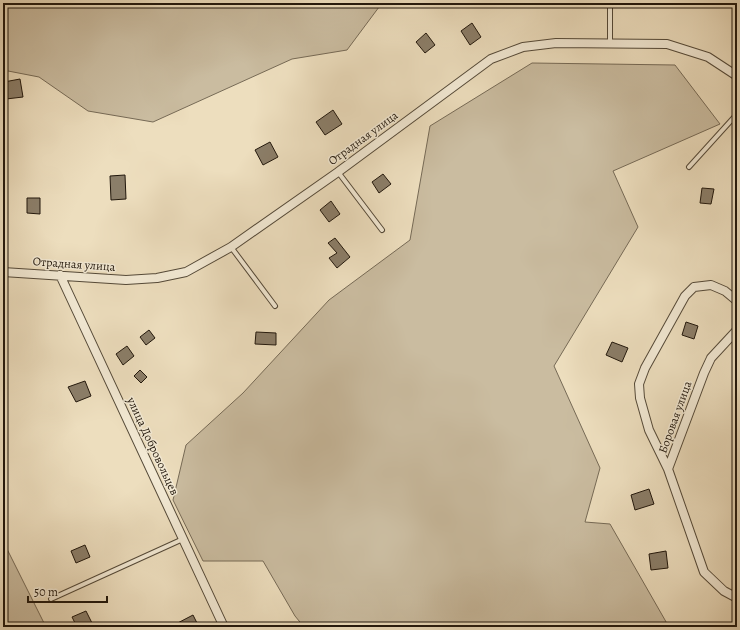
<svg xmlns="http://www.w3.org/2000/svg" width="740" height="630" font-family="Alegreya,serif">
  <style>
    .green { fill: #cabca0; stroke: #766a56 }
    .building { fill: #8b7e69; stroke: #21170c }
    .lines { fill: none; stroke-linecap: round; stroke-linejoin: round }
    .lane-casing { stroke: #544938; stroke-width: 6 }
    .street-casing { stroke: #544938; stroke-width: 10 }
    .lane { stroke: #f3ead5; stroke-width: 4 }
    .street { stroke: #f3ead5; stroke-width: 8 }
    .labels { text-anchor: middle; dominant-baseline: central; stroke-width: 3; stroke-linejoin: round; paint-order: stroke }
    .street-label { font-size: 12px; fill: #21170c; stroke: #f3ead5 }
  </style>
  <rect width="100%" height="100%" fill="#eddebe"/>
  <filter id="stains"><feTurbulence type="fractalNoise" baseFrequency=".005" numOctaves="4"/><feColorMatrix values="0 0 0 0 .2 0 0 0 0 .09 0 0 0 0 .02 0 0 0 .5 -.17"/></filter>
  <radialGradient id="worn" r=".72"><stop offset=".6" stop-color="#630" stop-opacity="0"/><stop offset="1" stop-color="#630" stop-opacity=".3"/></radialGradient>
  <path class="green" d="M 3,3 L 382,3 L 347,50 L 292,59 L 153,122 L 88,111 L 39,77 L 3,70 Z
    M 532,63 L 675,65 L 720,124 L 613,171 L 638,227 L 554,366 L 600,468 L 585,522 L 610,524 L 669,627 L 304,627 L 295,616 L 263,561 L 203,561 L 173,500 L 186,445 L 243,393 L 329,300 L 410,240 L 430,126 Z
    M 3,541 L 46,627 L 3,627 Z"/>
  <path class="building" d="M 472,23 L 481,37 L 470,45 L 461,31 Z
    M 426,33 L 435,45 L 425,53 L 416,42 Z
    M 20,79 L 23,97 L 6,99 L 4,82 Z
    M 333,110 L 342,124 L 325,135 L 316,122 Z
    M 270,142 L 278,157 L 263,165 L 255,150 Z
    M 383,174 L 391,184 L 379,193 L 372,182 Z
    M 125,175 L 126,199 L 111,200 L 110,176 Z
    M 702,188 L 714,189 L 711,204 L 700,203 Z
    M 27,198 L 40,198 L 40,214 L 27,213 Z
    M 331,201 L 340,214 L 329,222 L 320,210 Z
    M 335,238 L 350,257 L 337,268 L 329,258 L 337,253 L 328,243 Z
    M 686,322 L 698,326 L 694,339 L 682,335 Z
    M 149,330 L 155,338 L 146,345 L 140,337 Z
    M 256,332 L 276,333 L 276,345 L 255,344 Z
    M 612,342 L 628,348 L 622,362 L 606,355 Z
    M 127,346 L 134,356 L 123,365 L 116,354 Z
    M 140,370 L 147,377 L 141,383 L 134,376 Z
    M 85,381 L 91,396 L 76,402 L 68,387 Z
    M 649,489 L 654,504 L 635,510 L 631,495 Z
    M 85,545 L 90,557 L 76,563 L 71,551 Z
    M 666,551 L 668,568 L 651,570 L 649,554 Z
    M 86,611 L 94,627 L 77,627 L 72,617 Z
    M 193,615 L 199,627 L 170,627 Z"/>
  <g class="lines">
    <g class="lane-casing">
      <path id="lane" d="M 610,3 L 610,43
        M 689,167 L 737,114
        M 338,172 L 382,230
        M 231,247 L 275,306
        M 51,599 L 183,539"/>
    </g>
    <g class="street-casing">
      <path id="street" d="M 3,272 L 126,280 L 157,278 L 186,272 L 231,247 L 338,172 L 491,59 L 523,47 L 556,43 L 667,44 L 708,57 L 737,76
        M 60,275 L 224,627
        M 737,330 L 711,358 L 704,373 L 668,469 L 704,572 L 724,591 L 737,598
        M 668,469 L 649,430 L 640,398 L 639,384 L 645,368 L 685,296 L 694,287 L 711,285 L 725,291 L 737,301"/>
    </g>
    <use href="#lane" class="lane"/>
    <use href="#street" class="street"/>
  </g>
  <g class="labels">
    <g class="street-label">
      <text transform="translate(363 138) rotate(-36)">Отрадная улица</text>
      <text transform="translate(74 264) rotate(4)">Отрадная улица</text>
      <text transform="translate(675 417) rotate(-70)">Боровая улица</text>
      <text transform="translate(153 446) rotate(65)">улица Добровольцев</text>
    </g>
  </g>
  <rect width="740" height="630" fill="none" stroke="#eddebe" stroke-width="16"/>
  <rect x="4" y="4" width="732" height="622" fill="none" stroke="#21170c" stroke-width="2"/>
  <rect x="8" y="8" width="724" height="614" fill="none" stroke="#21170c"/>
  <path d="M28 596v6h79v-6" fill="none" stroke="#21170c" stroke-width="2"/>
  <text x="34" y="596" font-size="12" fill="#21170c" stroke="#f3ead5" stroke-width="3" paint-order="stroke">50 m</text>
  <rect width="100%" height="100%" filter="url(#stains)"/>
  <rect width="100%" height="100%" fill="url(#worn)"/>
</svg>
